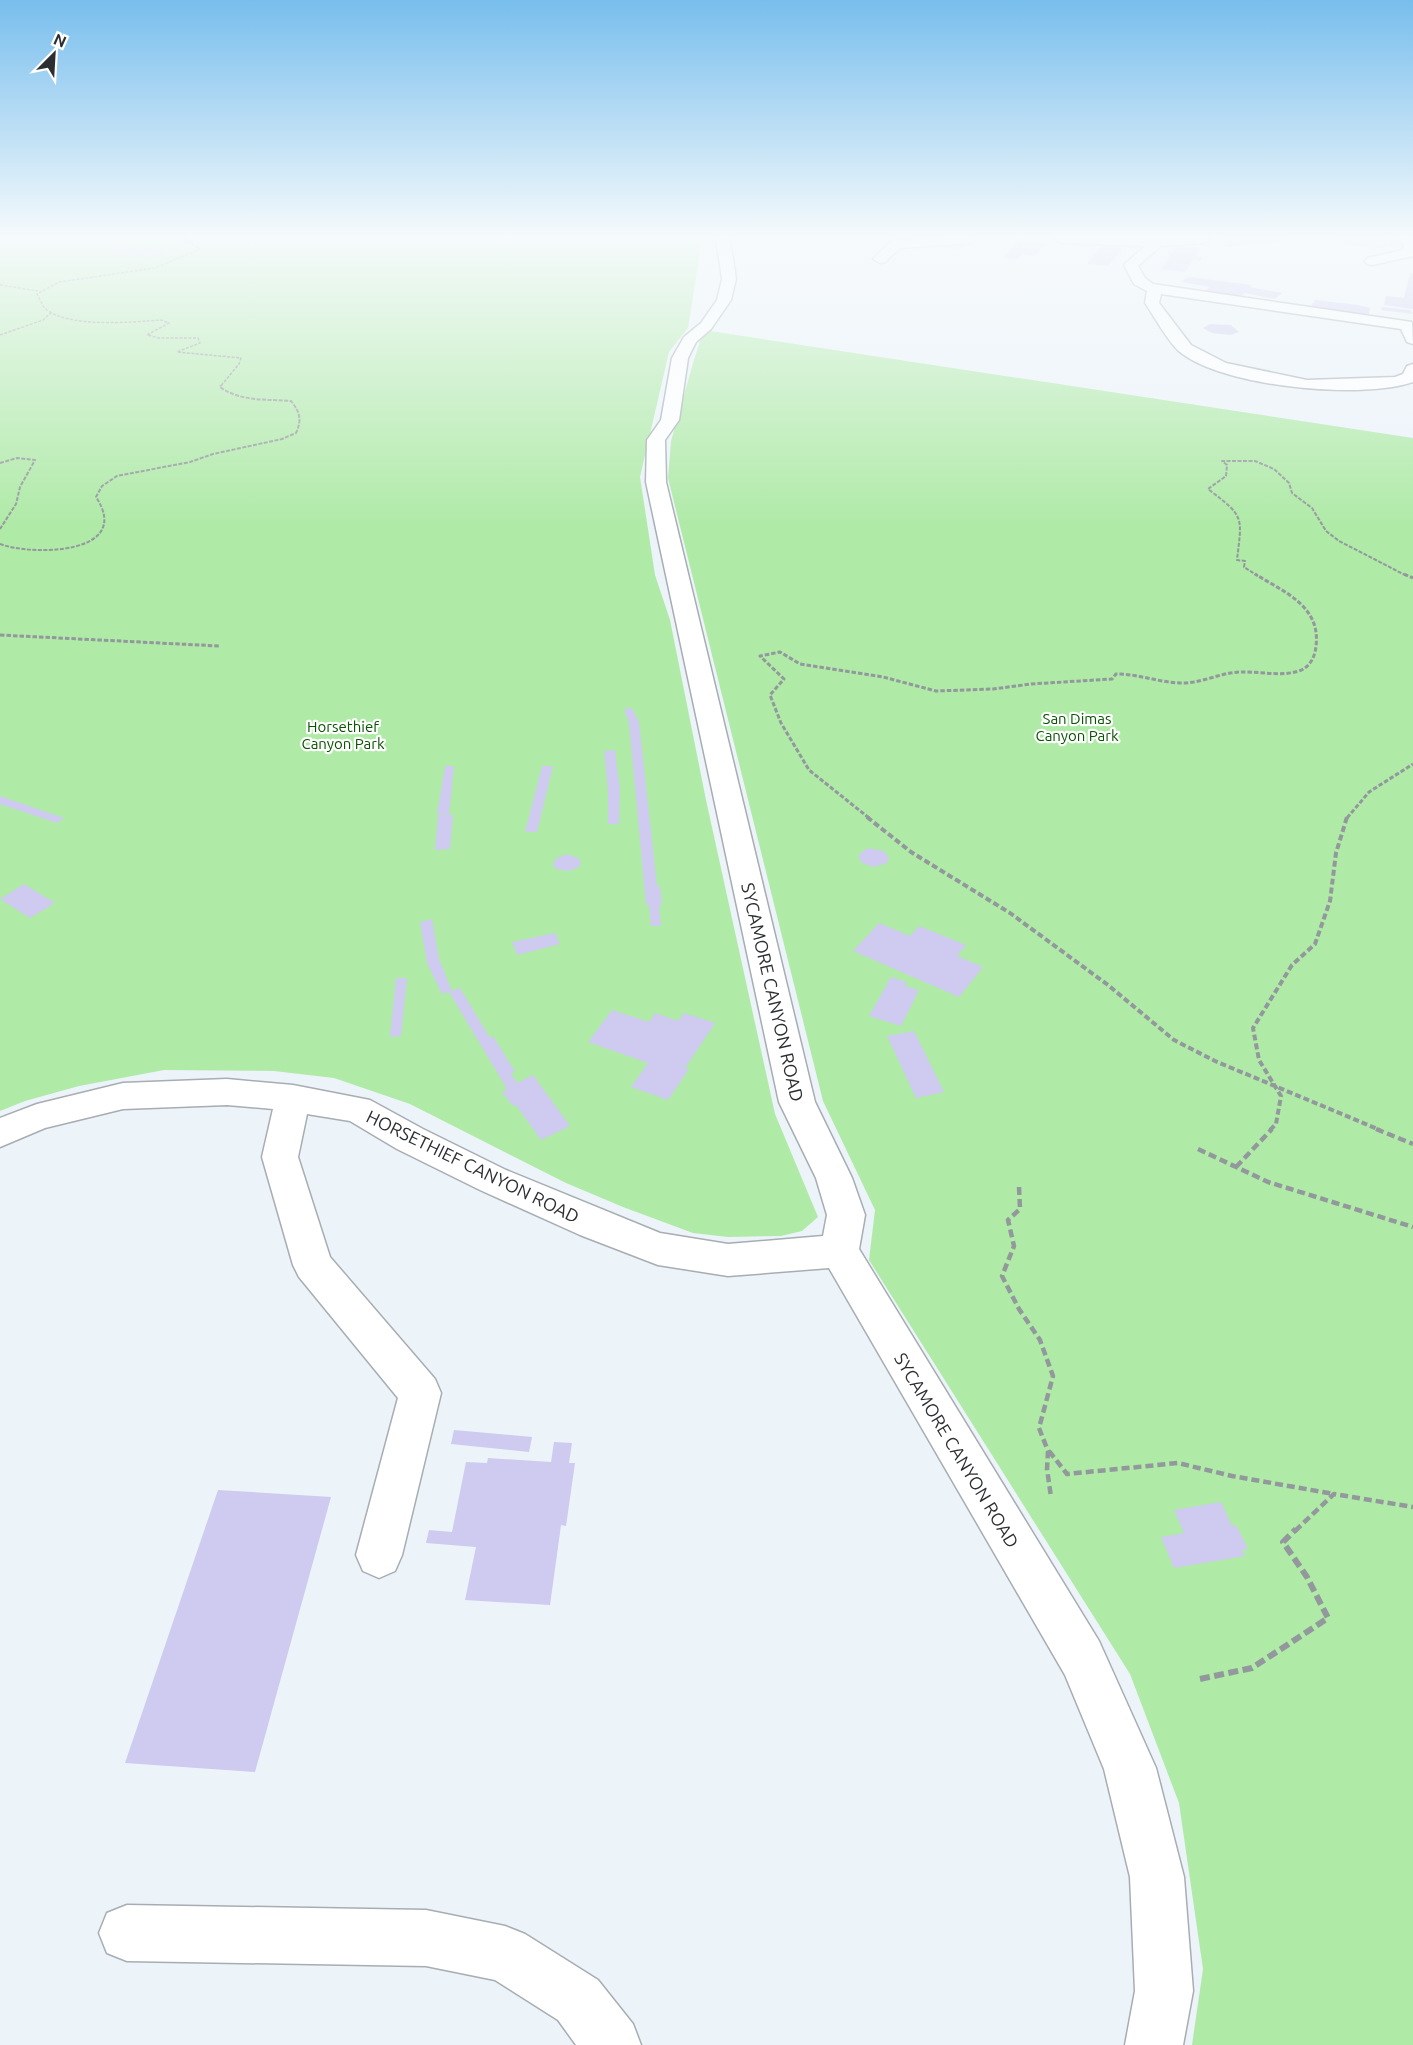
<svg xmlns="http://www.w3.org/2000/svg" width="1413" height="2045" font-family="Ubuntu,sans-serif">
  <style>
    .green { fill: #afeaa7 }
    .building { fill: #cecaf0 }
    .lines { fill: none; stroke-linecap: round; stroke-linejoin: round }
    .minor-casing { stroke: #a7adb3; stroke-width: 3 }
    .path-far5 { stroke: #93989c; stroke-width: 1.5; stroke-dasharray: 3 1.5; stroke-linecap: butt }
    .path-far4 { stroke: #93989c; stroke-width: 2; stroke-dasharray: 4 1.5; stroke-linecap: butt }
    .path-far3 { stroke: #93989c; stroke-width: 3; stroke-dasharray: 4.5 2; stroke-linecap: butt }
    .path-far2 { stroke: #93989c; stroke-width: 4; stroke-dasharray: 6 3; stroke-linecap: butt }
    .path-far1 { stroke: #93989c; stroke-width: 4.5; stroke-dasharray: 8 4; stroke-linecap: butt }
    .path { stroke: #93989c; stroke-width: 6; stroke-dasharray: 10 4.5; stroke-linecap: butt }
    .minor { fill: #fff; fill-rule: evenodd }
    .labels { text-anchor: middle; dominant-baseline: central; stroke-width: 4.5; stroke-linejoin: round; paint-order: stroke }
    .far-park-label { font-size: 15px; fill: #085200; stroke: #fff }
    .street-label { font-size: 18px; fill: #2c2f31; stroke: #fff }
  </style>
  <rect width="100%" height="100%" fill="#ecf3f9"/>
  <path class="green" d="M 0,239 L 702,239 L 688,328 L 669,352 L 640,477 L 655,575 L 670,620 L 706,800 L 775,1114 L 818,1217 L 802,1231 L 781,1236 L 728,1237 L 693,1233 L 623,1207 L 566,1183 L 410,1104 L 334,1078 L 274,1071 L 164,1070 L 79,1086 L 25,1101 L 0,1111 Z
    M 710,331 L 1413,438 L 1413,2045 L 1192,2045 L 1203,1969 L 1179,1803 L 1130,1674 L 869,1260 L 875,1210 L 823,1101 L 668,478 L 671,441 L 694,360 L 700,341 Z"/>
  <path class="building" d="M 1220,239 L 1289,239 L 1289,241 L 1228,247 L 1223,245 L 1230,244 Z
    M 1334,239 L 1383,239 L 1408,242 L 1407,249 L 1386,246 L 1385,249 L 1345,245 L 1346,242 Z
    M 950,241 L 968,243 L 962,249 L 944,247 Z
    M 1019,241 L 1045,244 L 1034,256 L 1022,254 L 1017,259 L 1004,257 Z
    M 1102,245 L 1123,247 L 1108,266 L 1087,264 Z
    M 121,246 L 166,253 L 154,257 L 110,251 Z
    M 1177,246 L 1200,248 L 1195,256 L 1203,257 L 1200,261 L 1193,260 L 1185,272 L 1161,269 Z
    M 1410,273 L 1413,273 L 1413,309 L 1384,305 L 1386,296 L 1404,298 Z
    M 1188,277 L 1252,285 L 1249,287 L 1282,293 L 1275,299 L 1245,293 L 1238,298 L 1203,292 L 1210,287 L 1181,282 Z
    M 1315,300 L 1358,305 L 1370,308 L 1368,317 L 1309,310 Z
    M 1382,307 L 1410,310 L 1413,314 L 1381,310 Z
    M 1210,324 L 1231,325 L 1239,332 L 1230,335 L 1212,333 L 1203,328 Z
    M 632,708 L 639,722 L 657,886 L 660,886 L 662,905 L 659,905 L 661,926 L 651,926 L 649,905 L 646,905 L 629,723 L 624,709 Z
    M 615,750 L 620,790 L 619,824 L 608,824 L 608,791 L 604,751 Z
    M 445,766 L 454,766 L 449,815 L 453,814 L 450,849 L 435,850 L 438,815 L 447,815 L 437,814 Z
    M 542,766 L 553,766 L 537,832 L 525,832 Z
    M 0,796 L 64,818 L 57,823 L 0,804 Z
    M 868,848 L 884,851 L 889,858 L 887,863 L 874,867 L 862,863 L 858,855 Z
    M 567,854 L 580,859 L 580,866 L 570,871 L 556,869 L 553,865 L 555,859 Z
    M 24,884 L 55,903 L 30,918 L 0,899 Z
    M 432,919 L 439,959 L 452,991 L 460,988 L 490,1038 L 493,1036 L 515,1072 L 511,1073 L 517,1083 L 533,1075 L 570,1126 L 541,1140 L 516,1105 L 513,1106 L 502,1092 L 507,1089 L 449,992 L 442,994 L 427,963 L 420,922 Z
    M 879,923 L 910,936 L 919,926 L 966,945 L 957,956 L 983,967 L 959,997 L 853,951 Z
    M 555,933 L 560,944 L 517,955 L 512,942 Z
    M 891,977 L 907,982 L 905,986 L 919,990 L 901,1026 L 869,1016 Z
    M 396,978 L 407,978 L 401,1036 L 390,1037 Z
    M 612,1010 L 649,1022 L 655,1013 L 678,1021 L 684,1013 L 715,1023 L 685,1068 L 689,1069 L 668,1100 L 631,1087 L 648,1063 L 588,1042 Z
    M 914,1031 L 944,1092 L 916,1098 L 887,1036 Z
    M 454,1430 L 532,1437 L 529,1452 L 451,1444 Z
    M 554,1442 L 572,1443 L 569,1463 L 575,1463 L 566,1526 L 561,1525 L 550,1605 L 465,1600 L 476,1547 L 426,1543 L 429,1530 L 452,1532 L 466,1462 L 487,1463 L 488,1458 L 551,1462 Z
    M 218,1490 L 331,1497 L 255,1772 L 125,1763 Z
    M 1221,1502 L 1232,1526 L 1236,1525 L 1248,1549 L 1242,1550 L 1245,1556 L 1174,1568 L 1161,1537 L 1184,1533 L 1174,1510 Z"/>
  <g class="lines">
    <g class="minor-casing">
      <path id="minor" d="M 716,239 L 730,239 L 736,279 L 731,300 L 711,329 L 696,342 L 688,358 L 679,420 L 665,440 L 666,482 L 815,1102 L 852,1178 L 865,1215 L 859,1249 L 1099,1641 L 1156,1768 L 1184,1877 L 1193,1991 L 1183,2045 L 1125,2045 L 1135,1991 L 1130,1877 L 1104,1769 L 1065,1675 L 829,1268 L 728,1276 L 658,1265 L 580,1235 L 480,1190 L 397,1149 L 350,1121 L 307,1114 L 298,1157 L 330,1257 L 435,1379 L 441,1393 L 402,1555 L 395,1571 L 379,1578 L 363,1571 L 356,1555 L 398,1398 L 299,1277 L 293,1265 L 262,1157 L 273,1109 L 227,1105 L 123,1109 L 45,1128 L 0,1147 L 0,1118 L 37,1104 L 123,1083 L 227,1079 L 293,1085 L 370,1100 L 423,1129 L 506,1170 L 660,1233 L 728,1244 L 823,1236 L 827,1215 L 816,1178 L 779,1102 L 646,482 L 647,440 L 661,420 L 672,358 L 684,337 L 701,323 L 717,300 L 722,279 Z
        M 976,239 L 970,243 L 900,248 L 885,262 L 880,263 L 873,259 L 891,241 L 896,240 Z
        M 1055,239 L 1210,239 L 1204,243 L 1161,246 L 1138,266 L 1145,278 L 1153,284 L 1412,322 L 1413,344 L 1407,342 L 1401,329 L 1161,294 L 1159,303 L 1191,345 L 1226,363 L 1307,380 L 1395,377 L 1403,374 L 1407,366 L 1413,364 L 1413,382 C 1362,400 1223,387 1180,352 C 1168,342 1154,316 1145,303 L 1147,291 L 1134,284 L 1124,265 L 1145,246 L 1061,243 Z
        M 1399,239 L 1413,239 L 1413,256 L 1372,265 L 1367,264 L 1365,261 L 1367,258 L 1403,250 L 1405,243 Z
        M 127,1905 L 426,1910 L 505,1926 L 525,1934 L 598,1980 L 633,2024 L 641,2045 L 576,2045 L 558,2020 L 495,1980 L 426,1966 L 127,1961 L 107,1953 L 99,1933 L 107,1913 Z"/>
    </g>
    <path class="path-far5" d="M 184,239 L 200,249 L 155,268 L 59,282 L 37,294 C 40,300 42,306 47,310 C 71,328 132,322 161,320 L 169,323 L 147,335 L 159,338 L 198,338 L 200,343 L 177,352 L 241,358 L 239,364 L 220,387
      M 0,285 L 38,291
      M 0,335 L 43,320 L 51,313"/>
    <path class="path-far4" d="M 0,463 L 17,458 L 35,460 L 20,487 L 16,504 L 0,529
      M 0,544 C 32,556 134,555 96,497 L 102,486 L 117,476 L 190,462 L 213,454 L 282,439 L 296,433 C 302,420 300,412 291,401 C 266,399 241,402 220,387 L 221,385
      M 1258,576 L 1244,567 L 1245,561 L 1237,560 C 1242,516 1245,517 1208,489 L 1226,476 L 1227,465 L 1222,461 L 1255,461 L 1274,469 L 1289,483 L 1292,493 L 1312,508 L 1326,531 L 1339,541 L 1407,576"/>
    <path class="path-far3" d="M 1404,574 L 1413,578
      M 0,635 L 219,646
      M 869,818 L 809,770 L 781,723 L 770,695 L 784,679 L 760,656 L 780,652 L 800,664 L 883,677 L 936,691 L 993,689 L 1031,684 L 1112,679 L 1116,674 C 1138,674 1158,682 1180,683 C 1200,684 1219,673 1239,672 C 1259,671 1280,677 1299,671 C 1310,667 1315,657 1316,646 C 1321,606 1284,592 1255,574
      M 1347,818 L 1369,792 L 1413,764"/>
    <path class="path-far2" d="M 867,817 L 911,852 L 1010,913 L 1108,985 L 1174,1040 L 1215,1061 L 1380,1130
      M 1270,1130 L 1276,1124 L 1281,1096 L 1259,1060 L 1253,1028 L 1292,965 L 1315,944 L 1330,901 L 1336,853 L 1347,817"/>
    <path class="path-far1" d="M 1376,1129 L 1413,1144
      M 1198,1149 L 1268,1182 L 1413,1227
      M 1236,1167 L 1272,1129
      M 1019,1187 L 1020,1209 L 1008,1220 L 1014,1246 L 1002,1276 L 1019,1309 L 1040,1340 L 1053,1376 L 1039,1428 L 1048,1451 L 1047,1469 L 1051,1497
      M 1049,1451 L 1067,1474 L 1178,1463 L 1232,1476 L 1334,1494
      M 1295,1531 L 1334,1494 L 1413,1507"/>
    <path class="path" d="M 1200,1679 L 1252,1668 L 1328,1618 L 1307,1577 L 1283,1542 L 1296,1529"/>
    <use href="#minor" class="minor"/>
  </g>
  <linearGradient id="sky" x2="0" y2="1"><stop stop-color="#78beed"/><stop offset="0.45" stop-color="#f6fafc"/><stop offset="1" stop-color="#f6fafc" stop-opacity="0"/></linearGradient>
  <rect width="1413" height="526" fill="url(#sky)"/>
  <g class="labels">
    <g class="far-park-label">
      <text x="1077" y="718">San Dimas<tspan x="1077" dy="17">Canyon Park</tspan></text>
      <text x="343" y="726">Horsethief<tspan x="343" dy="17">Canyon Park</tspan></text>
    </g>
    <g class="street-label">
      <text transform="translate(773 992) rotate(77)">SYCAMORE CANYON ROAD</text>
      <text transform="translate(473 1166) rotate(26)">HORSETHIEF CANYON ROAD</text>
      <text transform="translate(957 1450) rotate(59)">SYCAMORE CANYON ROAD</text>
    </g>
  </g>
  <g transform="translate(54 54) rotate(24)" stroke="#ffffff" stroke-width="4.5" paint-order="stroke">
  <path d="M0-4.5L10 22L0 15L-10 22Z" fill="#2c2f31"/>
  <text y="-9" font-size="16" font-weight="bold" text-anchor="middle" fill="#2c2f31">N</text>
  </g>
</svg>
